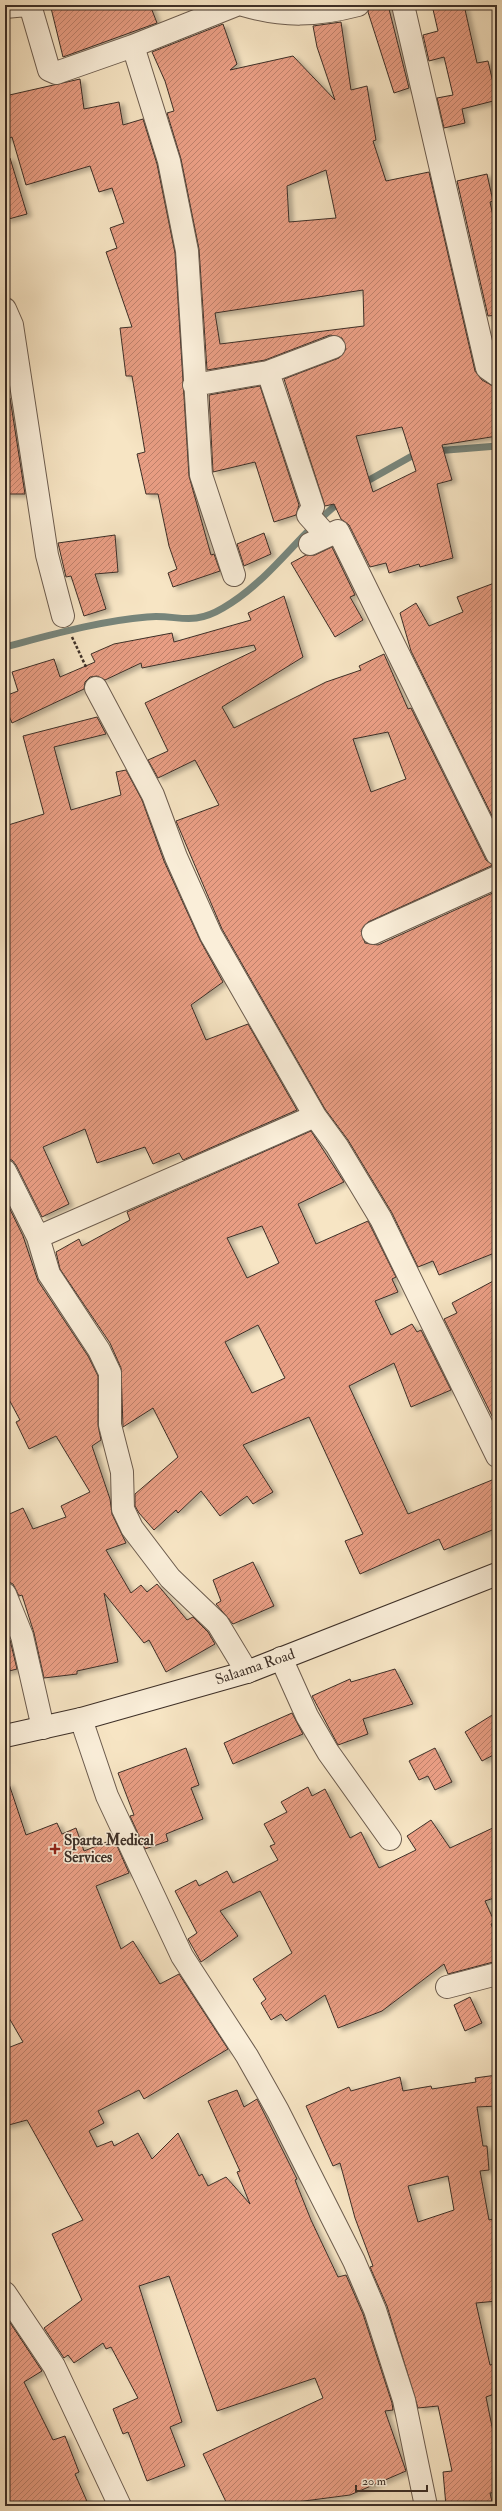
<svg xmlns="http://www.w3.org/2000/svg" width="502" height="2511" font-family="'IM FELL Double Pica',serif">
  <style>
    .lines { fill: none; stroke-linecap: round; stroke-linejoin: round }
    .stream { stroke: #77857b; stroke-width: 7 }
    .building { fill: url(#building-hatch); stroke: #3d2f27; fill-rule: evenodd; filter: url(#shadow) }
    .street-casing { stroke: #6c5c4e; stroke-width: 24 }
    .secondary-casing { stroke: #3d2f27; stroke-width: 24 }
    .path { stroke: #3d2f27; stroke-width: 2.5; stroke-dasharray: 3 2; stroke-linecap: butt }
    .street { stroke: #faeed9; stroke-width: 22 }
    .secondary { stroke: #faeed9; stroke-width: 22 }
    .poi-dot { fill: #8f2418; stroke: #faeed9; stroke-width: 1.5 }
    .labels { text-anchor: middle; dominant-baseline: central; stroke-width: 3; stroke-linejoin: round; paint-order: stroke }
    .street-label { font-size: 15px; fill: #3d2f27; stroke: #faeed9 }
    .poi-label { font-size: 15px; font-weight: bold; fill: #3d2f27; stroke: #faeed9; text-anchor: start }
  </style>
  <defs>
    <pattern id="building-hatch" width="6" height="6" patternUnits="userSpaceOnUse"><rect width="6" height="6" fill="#e89d83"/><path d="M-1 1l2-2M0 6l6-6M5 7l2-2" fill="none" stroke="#bd806b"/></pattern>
    <filter id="shadow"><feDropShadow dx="4.5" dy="2.5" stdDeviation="2" flood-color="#0004"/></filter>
  </defs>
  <rect width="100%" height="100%" fill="#f7e5c4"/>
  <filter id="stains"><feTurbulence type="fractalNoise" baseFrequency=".005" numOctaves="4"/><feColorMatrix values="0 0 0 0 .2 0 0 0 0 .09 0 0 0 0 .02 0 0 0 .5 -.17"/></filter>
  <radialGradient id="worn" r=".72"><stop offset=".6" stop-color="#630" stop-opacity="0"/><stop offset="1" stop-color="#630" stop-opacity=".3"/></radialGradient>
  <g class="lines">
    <path class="stream" d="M 435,451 L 497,446
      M 362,484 L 419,452
      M 5,647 C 51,635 99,621 147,617 C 178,614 191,627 223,608 C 270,581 299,533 341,501"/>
  </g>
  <path class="building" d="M 64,5 L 150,5 L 157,23 L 63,57 L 51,8 Z
    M 370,5 L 388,5 L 409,88 L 394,93 L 368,12 Z
    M 432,5 L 464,5 L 477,63 L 488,61 L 497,100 L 462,109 L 465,123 L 444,128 L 437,98 L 453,95 L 444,57 L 429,61 L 423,35 L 438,31 Z
    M 341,22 L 351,90 L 367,86 L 376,140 L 373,141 L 386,181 L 429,172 L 475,371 L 482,380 L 493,386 L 497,416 L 497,436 L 442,445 L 452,480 L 437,484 L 453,558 L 420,567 L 419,564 L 389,573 L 386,563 L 370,567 L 349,525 L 341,519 L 334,504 L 325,506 L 284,379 L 339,358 L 346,349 L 342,338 L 330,335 L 265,360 L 207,370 L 199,249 L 181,159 L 167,113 L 174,111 L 165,81 L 152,52 L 223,24 L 237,64 L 230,70 L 293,56 L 335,100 L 317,47 L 313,26 ZM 326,170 L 336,218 L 289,222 L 287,186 ZM 363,290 L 364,326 L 220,344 L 215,313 ZM 402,427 L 416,471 L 373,492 L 356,436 Z
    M 80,79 L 84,109 L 119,102 L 123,125 L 143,119 L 157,164 L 175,253 L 189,476 L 211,555 L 214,554 L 220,571 L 173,587 L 168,573 L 177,569 L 169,546 L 158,494 L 146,494 L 137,454 L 145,452 L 132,376 L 126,376 L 120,328 L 132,327 L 106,252 L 117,248 L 110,228 L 124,223 L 112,188 L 99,192 L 90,166 L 26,185 L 12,137 L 5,140 L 5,96 Z
    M 5,158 L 10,158 L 27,214 L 5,220 Z
    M 487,174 L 493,201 L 490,202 L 497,235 L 497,315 L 488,316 L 457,181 Z
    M 260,386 L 299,505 L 296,515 L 274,522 L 255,462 L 213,472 L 209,395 Z
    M 5,398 L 10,398 L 25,494 L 5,494 Z
    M 264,533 L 271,554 L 244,566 L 237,544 Z
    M 115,535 L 118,572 L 95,574 L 106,609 L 84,616 L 71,576 L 66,577 L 58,543 Z
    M 332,547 L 355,595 L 350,597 L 363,620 L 335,637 L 291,563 L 306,555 L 315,555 Z
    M 497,582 L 497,826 L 411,651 L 400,613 L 416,603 L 429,626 L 463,612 L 457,597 Z
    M 284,596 L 303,657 L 222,707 L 234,728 L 326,682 L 361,670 L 359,666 L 384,654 L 408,709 L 411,708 L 486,860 L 493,865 L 368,922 L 361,931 L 365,943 L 378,945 L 497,891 L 497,1252 L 439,1275 L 433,1261 L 418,1267 L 392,1213 L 348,1140 L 325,1109 L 222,929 L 176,821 L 219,805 L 195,760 L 158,778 L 148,760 L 168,751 L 145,703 L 256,650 L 254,645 L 142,668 L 141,663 L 105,680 L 97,676 L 90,677 L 85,682 L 84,689 L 12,723 L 5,706 L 5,696 L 18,691 L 12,672 L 54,659 L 60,677 L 95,662 L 91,654 L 114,644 L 172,633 L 174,642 L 251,620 L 248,613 ZM 388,732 L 406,779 L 371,792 L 353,739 Z
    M 97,717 L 106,734 L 54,747 L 71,810 L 121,795 L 116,772 L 126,770 L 142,800 L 164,861 L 200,940 L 223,982 L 191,1005 L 206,1040 L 248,1024 L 297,1110 L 183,1160 L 179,1153 L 153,1164 L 145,1147 L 97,1163 L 85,1129 L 43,1147 L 69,1204 L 42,1217 L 16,1165 L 12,1160 L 5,1159 L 5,826 L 44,814 L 23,736 Z
    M 311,1131 L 344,1182 L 298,1204 L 316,1244 L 368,1221 L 396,1277 L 392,1279 L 398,1292 L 375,1301 L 391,1335 L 412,1324 L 417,1332 L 421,1330 L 451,1390 L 411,1407 L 394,1363 L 349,1386 L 408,1514 L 497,1478 L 497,1528 L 444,1550 L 439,1539 L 360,1574 L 345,1541 L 363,1534 L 309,1417 L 243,1445 L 273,1492 L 253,1504 L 247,1496 L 220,1516 L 201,1491 L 178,1513 L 176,1510 L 154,1530 L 139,1513 L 135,1506 L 135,1494 L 178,1457 L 153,1408 L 123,1427 L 121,1368 L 110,1343 L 60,1269 L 56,1252 L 79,1239 L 82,1246 L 130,1220 L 127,1212 ZM 262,1226 L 279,1263 L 247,1278 L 227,1238 ZM 258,1325 L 285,1378 L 252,1393 L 225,1342 Z
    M 5,1199 L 23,1236 L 38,1281 L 88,1356 L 98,1376 L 98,1425 L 101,1440 L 92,1446 L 110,1499 L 112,1514 L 126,1543 L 106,1550 L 131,1593 L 141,1585 L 147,1592 L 157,1584 L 187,1620 L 193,1617 L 208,1632 L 215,1644 L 166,1672 L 149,1640 L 144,1643 L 104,1593 L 118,1662 L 77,1671 L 77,1674 L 44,1678 L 34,1633 L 22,1595 L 19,1596 L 13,1584 L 9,1582 L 5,1572 L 5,1516 L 23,1508 L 33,1529 L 66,1517 L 61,1506 L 90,1492 L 56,1436 L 29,1449 L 16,1422 L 20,1420 L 5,1392 Z
    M 497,1279 L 497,1426 L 444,1319 L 457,1313 L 452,1303 Z
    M 253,1562 L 274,1606 L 233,1624 L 216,1604 L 221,1601 L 213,1580 Z
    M 10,1640 L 17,1669 L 5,1672 L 5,1642 Z
    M 395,1669 L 413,1704 L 363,1719 L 368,1734 L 338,1745 L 312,1696 L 350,1679 L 351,1682 Z
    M 497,1712 L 497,1753 L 482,1761 L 465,1732 Z
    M 292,1713 L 303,1734 L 233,1764 L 224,1743 Z
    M 186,1748 L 199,1785 L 191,1788 L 203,1819 L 166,1834 L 168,1841 L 145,1849 L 130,1816 L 134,1815 L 118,1773 Z
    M 435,1748 L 452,1782 L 435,1790 L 428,1776 L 419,1780 L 409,1761 Z
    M 5,1784 L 9,1784 L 26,1835 L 57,1823 L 62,1834 L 76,1828 L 84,1851 L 114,1839 L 129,1873 L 96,1886 L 121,1949 L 133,1941 L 160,1984 L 179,1974 L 228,2049 L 144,2099 L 139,2090 L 98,2111 L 104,2123 L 89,2131 L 97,2147 L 112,2141 L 114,2146 L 138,2133 L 152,2159 L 178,2133 L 199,2176 L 202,2174 L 208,2186 L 226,2177 L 250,2204 L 237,2172 L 240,2171 L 208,2101 L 237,2090 L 244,2107 L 257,2099 L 297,2179 L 295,2180 L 311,2220 L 338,2277 L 346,2275 L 363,2314 L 392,2403 L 393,2410 L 385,2411 L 406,2471 L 350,2495 L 281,2504 L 281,2506 L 228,2506 L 203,2454 L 323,2398 L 315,2378 L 217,2411 L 169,2276 L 139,2286 L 182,2422 L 170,2427 L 185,2466 L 147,2481 L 128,2432 L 123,2434 L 113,2409 L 138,2398 L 111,2347 L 106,2349 L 103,2343 L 74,2363 L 68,2355 L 64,2358 L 44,2328 L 82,2300 L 52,2234 L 83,2220 L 27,2120 L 5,2126 L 5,2049 L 23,2042 L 5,2011 Z
    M 308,1787 L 312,1796 L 325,1789 L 350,1838 L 361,1832 L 379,1868 L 416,1850 L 407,1836 L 431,1820 L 450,1848 L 497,1826 L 497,1897 L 485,1901 L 495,1923 L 491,1924 L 497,1938 L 497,1961 L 448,1974 L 444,1964 L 382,2011 L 338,2028 L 325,1995 L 286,2021 L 281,2014 L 271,2020 L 261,2003 L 266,1999 L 253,1979 L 292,1953 L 260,1891 L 220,1911 L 238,1936 L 201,1962 L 188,1939 L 197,1933 L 175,1891 L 196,1880 L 199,1886 L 227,1871 L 233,1883 L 278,1860 L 270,1846 L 275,1844 L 264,1824 L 287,1812 L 281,1802 Z
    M 470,1997 L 482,2023 L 465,2031 L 454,2005 Z
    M 497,2075 L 497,2106 L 477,2107 L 483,2146 L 487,2146 L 489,2170 L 480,2171 L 489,2220 L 497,2218 L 497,2301 L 476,2303 L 490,2365 L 497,2363 L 497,2393 L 486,2397 L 497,2451 L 497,2492 L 490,2493 L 493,2506 L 446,2506 L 443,2472 L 452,2471 L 438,2406 L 418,2408 L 387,2306 L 370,2267 L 373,2266 L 355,2218 L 340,2163 L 333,2166 L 306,2106 L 349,2087 L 351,2091 L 400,2077 L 403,2091 L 431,2086 L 432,2089 L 476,2082 L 475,2078 ZM 448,2176 L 454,2210 L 418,2222 L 408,2186 Z
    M 5,2315 L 42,2371 L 24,2382 L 53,2440 L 65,2436 L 79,2472 L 75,2474 L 89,2506 L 5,2506 Z"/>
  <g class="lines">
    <g class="street-casing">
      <path id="street" d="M 30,5 L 49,70 L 56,73 L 133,46 L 236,5
        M 243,5 C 284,17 316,16 358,5
        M 403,5 L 487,368 L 497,375
        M 5,7 L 27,5
        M 133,46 L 169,161 L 187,251 L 201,475 L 234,575
        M 5,309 L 12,325 L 47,555 L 63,616
        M 268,372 L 313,507 L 308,515 L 327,536
        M 194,385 L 268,372 L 334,347
        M 310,544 L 338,531 L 497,854
        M 96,688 L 153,795 L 176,857 L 211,935 L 315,1116 L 337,1146 L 381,1219 L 497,1456
        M 373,933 L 497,877
        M 5,1171 L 38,1237 L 49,1274 L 99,1350 L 110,1373 L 110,1425 L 122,1472 L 123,1509 L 132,1528 L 170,1578 L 218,1624 L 247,1672
        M 38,1237 L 315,1116
        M 5,1594 L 22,1636 L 43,1728
        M 281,1658 L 307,1716 L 328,1752 L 390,1839
        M 81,1719 L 107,1796 L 182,1956 L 247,2056 L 278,2111 L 354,2261 L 375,2310 L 404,2400 L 426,2506
        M 447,1987 L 497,1974
        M 5,2293 L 54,2366 L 120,2506"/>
    </g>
    <g class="secondary-casing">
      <path id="secondary" d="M 5,1736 L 81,1719 L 247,1672 L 497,1574"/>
    </g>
    <path class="path" d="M 72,637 L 87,669"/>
    <use href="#street" class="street"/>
    <use href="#secondary" class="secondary"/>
  </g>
  <path class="poi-dot" d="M53 1843h4v4h4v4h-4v4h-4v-4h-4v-4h4z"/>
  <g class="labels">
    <g class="street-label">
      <text transform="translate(255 1667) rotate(-19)">Salaama Road</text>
    </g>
    <g class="poi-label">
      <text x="64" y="1840">Sparta Medical<tspan x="64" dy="17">Services</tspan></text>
    </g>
  </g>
  <rect width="502" height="2511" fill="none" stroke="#f7e5c4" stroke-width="20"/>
  <rect x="6" y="6" width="490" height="2499" fill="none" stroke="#3d2f27" stroke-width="2"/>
  <rect x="10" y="10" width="482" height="2491" fill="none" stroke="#3d2f27"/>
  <path d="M356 2485v6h71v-6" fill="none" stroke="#3d2f27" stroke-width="2"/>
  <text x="362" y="2485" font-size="12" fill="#3d2f27" stroke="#faeed9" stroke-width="3" paint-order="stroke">20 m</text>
  <rect width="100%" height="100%" filter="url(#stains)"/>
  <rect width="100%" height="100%" fill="url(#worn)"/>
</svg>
